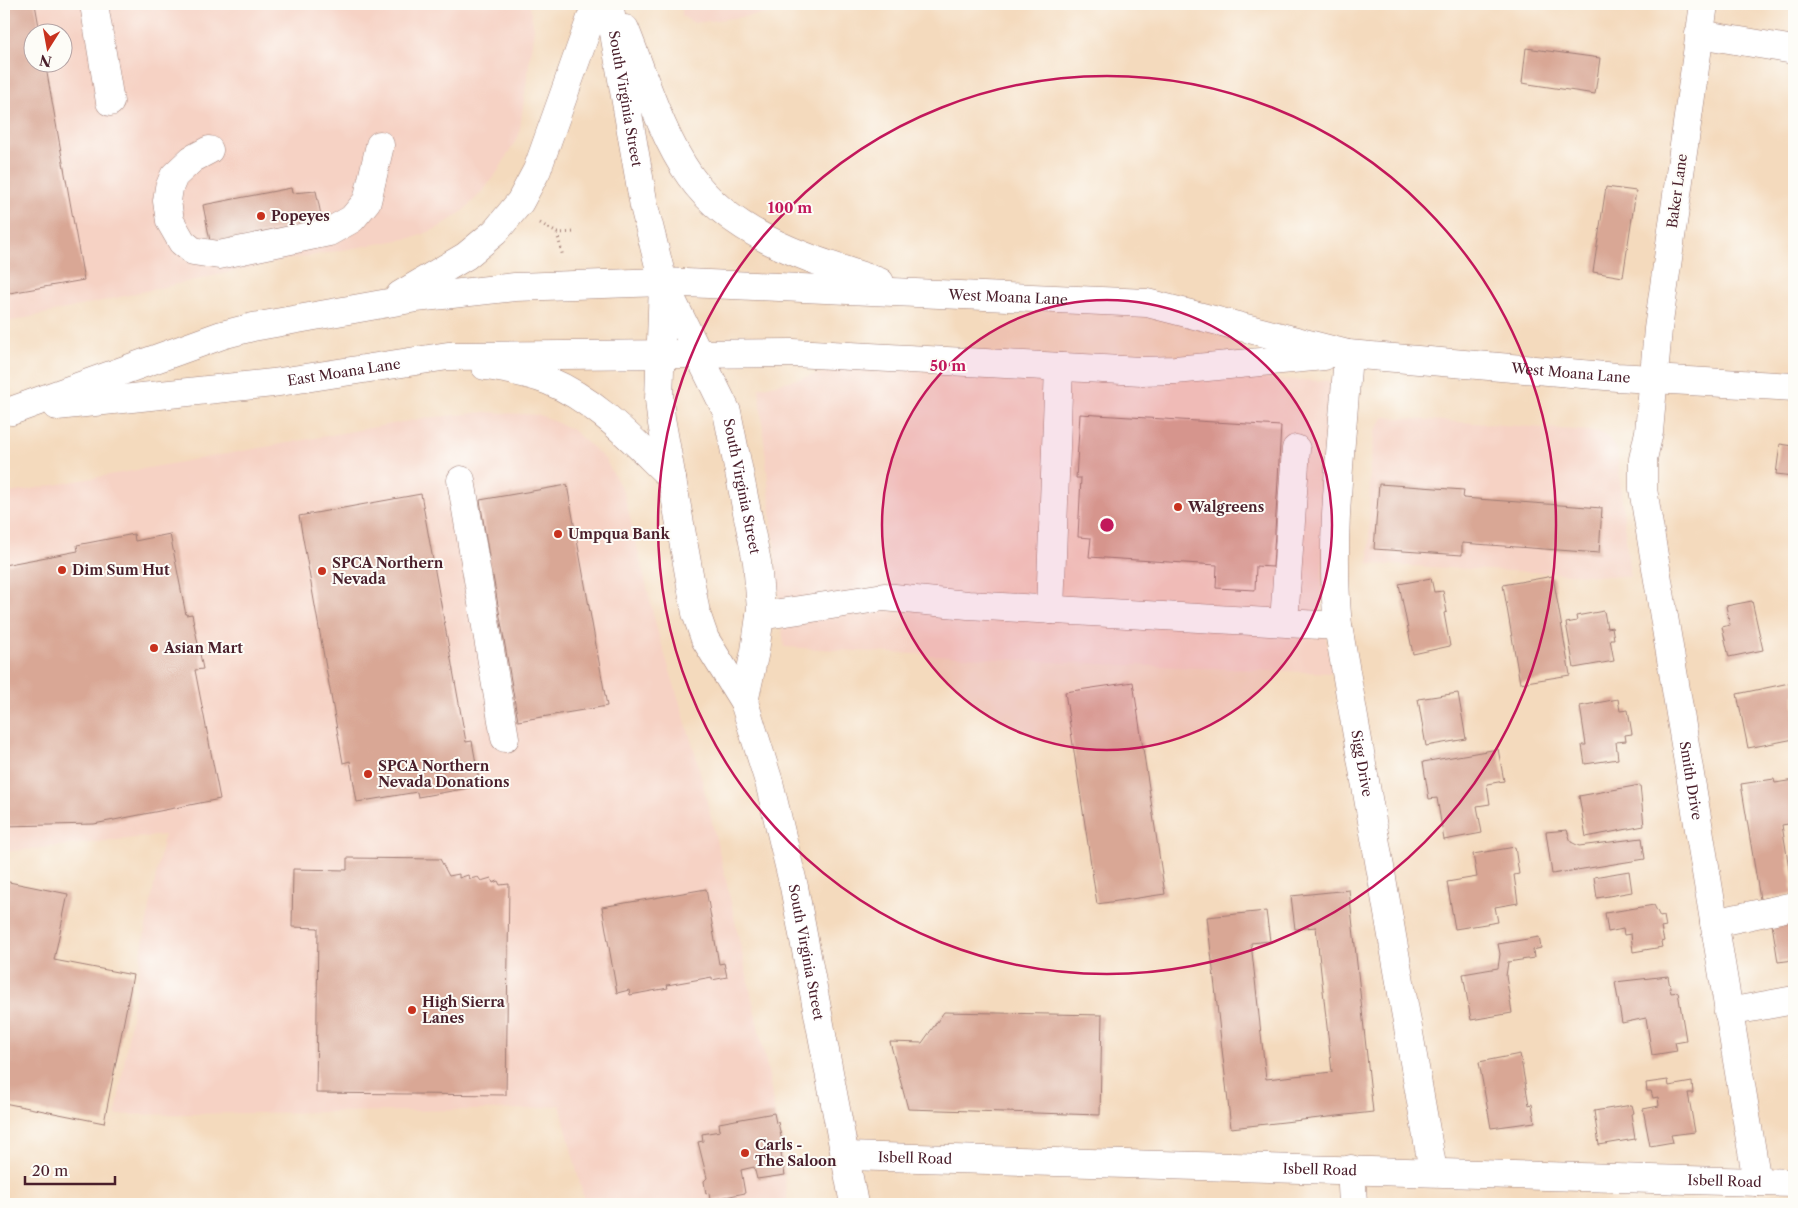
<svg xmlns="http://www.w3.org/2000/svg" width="1798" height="1208" font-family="'Libre Caslon Text',serif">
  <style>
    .built { fill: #f6d2c4; fill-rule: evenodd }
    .building { fill: #d9a795 }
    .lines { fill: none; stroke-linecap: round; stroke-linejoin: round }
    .minor-casing { stroke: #9f7c74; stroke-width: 29 }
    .major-casing { stroke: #9f7c74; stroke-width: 29 }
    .path { stroke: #9f7c74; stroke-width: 3; stroke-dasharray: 1 4; stroke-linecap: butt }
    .minor { stroke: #fff; stroke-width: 28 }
    .major { stroke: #fff; stroke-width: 28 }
    .ring { fill: none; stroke: #c2185b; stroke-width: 2.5 }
    .poi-dot { fill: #c8321e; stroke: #fdfcf7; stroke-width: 2 }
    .labels { text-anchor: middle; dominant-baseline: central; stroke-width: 4; stroke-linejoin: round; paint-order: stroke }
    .street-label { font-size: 14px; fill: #4a1f2b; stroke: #fdfcf7 }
    .poi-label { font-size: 14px; font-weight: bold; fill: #4a1f2b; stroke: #fdfcf7; text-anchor: start }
    .centre { fill: #c2185b; stroke: #fdfcf7; stroke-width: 2.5 }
    .ring-label { font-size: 15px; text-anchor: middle; font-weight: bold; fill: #c2185b; stroke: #fdfcf7; stroke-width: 4; stroke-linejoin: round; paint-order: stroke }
  </style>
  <rect width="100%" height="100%" fill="#fdfcf7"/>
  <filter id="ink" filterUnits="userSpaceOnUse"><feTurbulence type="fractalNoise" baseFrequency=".02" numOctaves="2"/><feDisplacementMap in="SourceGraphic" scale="10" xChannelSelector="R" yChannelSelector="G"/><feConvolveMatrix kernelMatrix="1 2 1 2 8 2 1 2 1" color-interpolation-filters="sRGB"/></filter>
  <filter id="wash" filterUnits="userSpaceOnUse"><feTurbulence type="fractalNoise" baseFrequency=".0096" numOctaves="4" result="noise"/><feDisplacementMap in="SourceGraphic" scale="20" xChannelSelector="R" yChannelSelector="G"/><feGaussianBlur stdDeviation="1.12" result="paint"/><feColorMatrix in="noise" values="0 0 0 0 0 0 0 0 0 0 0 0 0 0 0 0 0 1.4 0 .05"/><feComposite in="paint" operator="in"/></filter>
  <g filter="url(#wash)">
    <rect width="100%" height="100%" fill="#f4dabd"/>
    <path class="built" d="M 4,4 L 529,4 L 534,28 L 519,135 L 498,171 L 483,191 L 462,212 L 438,228 L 416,237 L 280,261 L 4,323 ZM 32,32 L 62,32 L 62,62 L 32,62 Z
      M 682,4 L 844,4 L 694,23 L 682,16 Z
      M 852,366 L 1332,381 L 1320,602 L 1332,673 L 1058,662 L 784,647 L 759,388 Z
      M 485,412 L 540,415 L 573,430 L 605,459 L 624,493 L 657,629 L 696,756 L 726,880 L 769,1076 L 788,1204 L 585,1204 L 560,1105 L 533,1109 L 116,1115 L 143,942 L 164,835 L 4,852 L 4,494 L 425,418 Z
      M 1384,417 L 1575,430 L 1599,432 L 1609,438 L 1617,449 L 1630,577 L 1369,564 L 1370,466 L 1375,431 Z"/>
    <g id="blocks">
      <path class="building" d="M 4,4 L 35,4 L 40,32 L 32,32 L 32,62 L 45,62 L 84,280 L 4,294 Z
        M 1526,48 L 1600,58 L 1595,94 L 1522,83 Z
        M 1606,187 L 1636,191 L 1623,277 L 1593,272 Z
        M 291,188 L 292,193 L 316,191 L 321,215 L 310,217 L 311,222 L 211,246 L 203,205 Z
        M 1080,414 L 1281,426 L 1273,567 L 1256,566 L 1255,590 L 1216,588 L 1217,565 L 1089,557 L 1091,538 L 1078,537 L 1081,478 L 1076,478 Z
        M 1780,444 L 1794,446 L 1794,476 L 1776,474 Z
        M 1379,484 L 1464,490 L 1463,498 L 1602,508 L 1599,553 L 1462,543 L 1462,555 L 1374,549 Z
        M 567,485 L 607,706 L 518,721 L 493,576 L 472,580 L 468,561 L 489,557 L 480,500 Z
        M 421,494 L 466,742 L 472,741 L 480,786 L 418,797 L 417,792 L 357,802 L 350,761 L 343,763 L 299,516 Z
        M 1793,500 L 1794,500 L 1794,519 L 1791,519 Z
        M 134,534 L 135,541 L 170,534 L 186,615 L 192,614 L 203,669 L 195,670 L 220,799 L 94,824 L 4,826 L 4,565 L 78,551 L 77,545 Z
        M 1553,576 L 1570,675 L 1520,683 L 1503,585 Z
        M 1431,578 L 1434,592 L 1443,591 L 1447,612 L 1444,613 L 1450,646 L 1413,654 L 1399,584 Z
        M 1752,601 L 1763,650 L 1729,657 L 1722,627 L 1730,625 L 1726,606 Z
        M 1604,611 L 1607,628 L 1612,627 L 1614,639 L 1610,639 L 1614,661 L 1574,668 L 1566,623 L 1577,621 L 1576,616 Z
        M 1133,682 L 1165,894 L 1097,904 L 1065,692 Z
        M 1794,682 L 1794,739 L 1748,748 L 1737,694 Z
        M 1458,693 L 1466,739 L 1426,746 L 1418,699 Z
        M 1618,699 L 1620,711 L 1628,710 L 1632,734 L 1625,735 L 1626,741 L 1616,742 L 1618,759 L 1585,764 L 1582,745 L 1586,745 L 1580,706 Z
        M 1498,749 L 1504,781 L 1487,784 L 1490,804 L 1477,806 L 1482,833 L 1444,840 L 1437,798 L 1429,799 L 1423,762 Z
        M 1774,779 L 1775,783 L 1794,780 L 1794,823 L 1782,825 L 1793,893 L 1760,899 L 1741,784 Z
        M 1640,785 L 1644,826 L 1586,837 L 1579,796 Z
        M 1567,830 L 1571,842 L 1579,846 L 1642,838 L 1645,859 L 1552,874 L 1546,832 Z
        M 1515,847 L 1519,874 L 1514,875 L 1518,903 L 1495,907 L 1498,922 L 1455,929 L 1447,882 L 1477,877 L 1473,854 Z
        M 347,858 L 440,859 L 449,876 L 459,874 L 459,878 L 468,875 L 470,879 L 478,877 L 481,881 L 491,878 L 493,883 L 498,881 L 500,885 L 509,884 L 506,1095 L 316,1093 L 318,928 L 292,927 L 293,869 L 347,870 Z
        M 1629,871 L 1632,892 L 1597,898 L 1594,877 Z
        M 4,881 L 68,894 L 54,960 L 133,975 L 104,1123 L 4,1103 Z
        M 706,889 L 719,964 L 724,963 L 727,977 L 712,980 L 712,977 L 667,985 L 668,988 L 630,995 L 629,990 L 617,993 L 602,907 Z
        M 1349,890 L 1373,1112 L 1231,1128 L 1207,917 L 1266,911 L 1270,941 L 1251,943 L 1266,1079 L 1332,1072 L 1316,927 L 1295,929 L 1291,896 Z
        M 1654,905 L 1660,917 L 1664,916 L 1666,927 L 1661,928 L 1664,941 L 1661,942 L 1662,947 L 1633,952 L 1631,934 L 1624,935 L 1623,929 L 1608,932 L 1605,913 Z
        M 1794,920 L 1794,960 L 1778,962 L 1772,924 Z
        M 1539,937 L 1541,948 L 1533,950 L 1534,958 L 1508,962 L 1506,976 L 1512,1013 L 1471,1020 L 1463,974 L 1498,968 L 1500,954 L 1498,944 Z
        M 1668,976 L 1671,993 L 1678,992 L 1686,1040 L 1675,1042 L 1677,1051 L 1652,1055 L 1646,1018 L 1622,1023 L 1615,982 Z
        M 944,1012 L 1102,1015 L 1100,1115 L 908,1109 L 890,1042 L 922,1043 Z
        M 1520,1054 L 1529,1105 L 1532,1104 L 1535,1122 L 1491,1128 L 1479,1062 Z
        M 1668,1080 L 1669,1086 L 1692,1082 L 1693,1093 L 1688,1093 L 1695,1132 L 1671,1135 L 1673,1142 L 1650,1146 L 1643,1109 L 1659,1106 L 1658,1097 L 1653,1098 L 1651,1091 L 1647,1091 L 1646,1083 Z
        M 1632,1105 L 1634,1113 L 1631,1114 L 1635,1139 L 1599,1145 L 1594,1111 Z
        M 774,1113 L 776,1123 L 778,1122 L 784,1151 L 781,1153 L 785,1175 L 757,1179 L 754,1167 L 741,1170 L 745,1193 L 710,1200 L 709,1193 L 706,1194 L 704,1181 L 707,1178 L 698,1142 L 703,1141 L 702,1134 L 720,1131 L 719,1123 Z"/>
    </g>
  </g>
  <g filter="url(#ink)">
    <use href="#blocks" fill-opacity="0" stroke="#9f7c74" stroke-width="1"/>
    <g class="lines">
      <g class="minor-casing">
        <g id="minor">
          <path d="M 94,4 L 110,102"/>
          <path id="s1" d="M 1704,4 L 1658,329 L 1649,432 L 1643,459 L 1643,489 L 1757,1182"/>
          <path d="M 1699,34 L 1794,50"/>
          <path d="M 209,150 L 192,159 L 174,176 L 169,188 L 167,201 L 170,221 L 182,242 L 193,251 L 219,255 L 329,232 L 352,219 L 367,201 L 380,145"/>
          <path id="s2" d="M 1348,354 C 1342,444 1329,536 1338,626 L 1433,1171"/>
          <path d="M 461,480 L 505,738"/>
          <path d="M 1050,610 L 1059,367"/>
          <path d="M 760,616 L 884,597 L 968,605 L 1338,626"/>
          <path d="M 1284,622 L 1296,449"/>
          <path d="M 1714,923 L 1794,906"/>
          <path d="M 1728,1012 L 1794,1000"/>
          <path id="s3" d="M 846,1156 L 1794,1183"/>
          <path d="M 1351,1169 L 1353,1204"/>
        </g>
      </g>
      <g class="major-casing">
        <g id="major">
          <path id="s4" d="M 609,4 L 644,206 L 663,282 L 727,412 L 757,562 L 761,609 L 755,651 L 744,702"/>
          <path d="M 625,29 C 644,76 661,135 690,176 C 734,238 811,259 880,282"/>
          <path id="s5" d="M 663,282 L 659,399 L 661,418 L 696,613 L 705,639 L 744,702 L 769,782 L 794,887 L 854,1204"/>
          <path d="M 400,295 L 466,256 L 495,232 L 520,202 L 537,170 L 596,4"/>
          <path d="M 485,366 C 506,369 529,373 549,381 C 597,401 634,442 672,478"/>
          <path id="s6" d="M 57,406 L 273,383 L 448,356 L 793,353 L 1142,371 L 1175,370 L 1324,356"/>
          <path id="s7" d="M 11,411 L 222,335 L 253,327 L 416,298 L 515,287 L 663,282 L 754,286 L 1147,303 L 1348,354 L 1617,377 L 1794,387"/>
        </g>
      </g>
      <path class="path" d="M 540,223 L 557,233 L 563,257
        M 557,233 L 575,232"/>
      <use href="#minor" class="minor"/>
      <use href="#major" class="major"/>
    </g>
  </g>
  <circle cx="1107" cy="525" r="225" fill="#c2185b" fill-opacity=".12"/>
  <g class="ring">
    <circle cx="1107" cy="525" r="225"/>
    <circle cx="1107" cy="525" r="449"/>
  </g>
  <g class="poi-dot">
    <circle cx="261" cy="216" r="5"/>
    <circle cx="1178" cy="507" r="5"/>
    <circle cx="558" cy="534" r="5"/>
    <circle cx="62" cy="570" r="5"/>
    <circle cx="322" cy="571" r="5"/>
    <circle cx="154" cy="648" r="5"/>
    <circle cx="368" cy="774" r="5"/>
    <circle cx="412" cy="1010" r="5"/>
    <circle cx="745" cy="1153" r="5"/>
  </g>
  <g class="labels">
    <g class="street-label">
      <text stroke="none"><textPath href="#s4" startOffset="96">South Virginia Street</textPath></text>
      <text transform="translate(1677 191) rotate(-82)">Baker Lane</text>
      <text stroke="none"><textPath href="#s7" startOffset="1015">West Moana Lane</textPath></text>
      <text stroke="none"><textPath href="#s6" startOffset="289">East Moana Lane</textPath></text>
      <text stroke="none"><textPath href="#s7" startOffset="1585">West Moana Lane</textPath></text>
      <text stroke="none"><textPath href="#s4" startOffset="504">South Virginia Street</textPath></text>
      <text stroke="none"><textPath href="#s2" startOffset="412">Sigg Drive</textPath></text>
      <text stroke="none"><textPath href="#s1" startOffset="785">Smith Drive</textPath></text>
      <text stroke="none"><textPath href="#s5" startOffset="694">South Virginia Street</textPath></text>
      <text stroke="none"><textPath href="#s3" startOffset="69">Isbell Road</textPath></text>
      <text stroke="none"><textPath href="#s3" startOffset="474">Isbell Road</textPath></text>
      <text stroke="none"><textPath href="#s3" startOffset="879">Isbell Road</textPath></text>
    </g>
    <g class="poi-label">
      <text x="271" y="216">Popeyes</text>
      <text x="1188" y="507">Walgreens</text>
      <text x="568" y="534">Umpqua Bank</text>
      <text x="332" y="563">SPCA Northern<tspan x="332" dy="16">Nevada</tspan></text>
      <text x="72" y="570">Dim Sum Hut</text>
      <text x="164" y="648">Asian Mart</text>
      <text x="378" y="766">SPCA Northern<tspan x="378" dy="16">Nevada Donations</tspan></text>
      <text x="422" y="1002">High Sierra<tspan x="422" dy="16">Lanes</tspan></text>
      <text x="755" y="1145">Carls -<tspan x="755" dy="16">The Saloon</tspan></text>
    </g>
  </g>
  <circle cx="1107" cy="525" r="8" class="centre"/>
  <g class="ring-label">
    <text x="790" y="213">100 m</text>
    <text x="948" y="371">50 m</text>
  </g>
  <rect width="1798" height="1208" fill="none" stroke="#fdfcf7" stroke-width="20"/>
  <g transform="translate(48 48) rotate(191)"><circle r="24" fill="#fdfcf7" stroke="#b5a4a5"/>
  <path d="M0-4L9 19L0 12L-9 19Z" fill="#c8321e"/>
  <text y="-8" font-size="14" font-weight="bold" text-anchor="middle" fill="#4a1f2b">N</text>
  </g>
  <path d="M25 1176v8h90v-8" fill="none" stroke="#4a1f2b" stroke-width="2.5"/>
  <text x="32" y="1176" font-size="15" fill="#4a1f2b" stroke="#fdfcf7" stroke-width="4" paint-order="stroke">20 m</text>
</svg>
